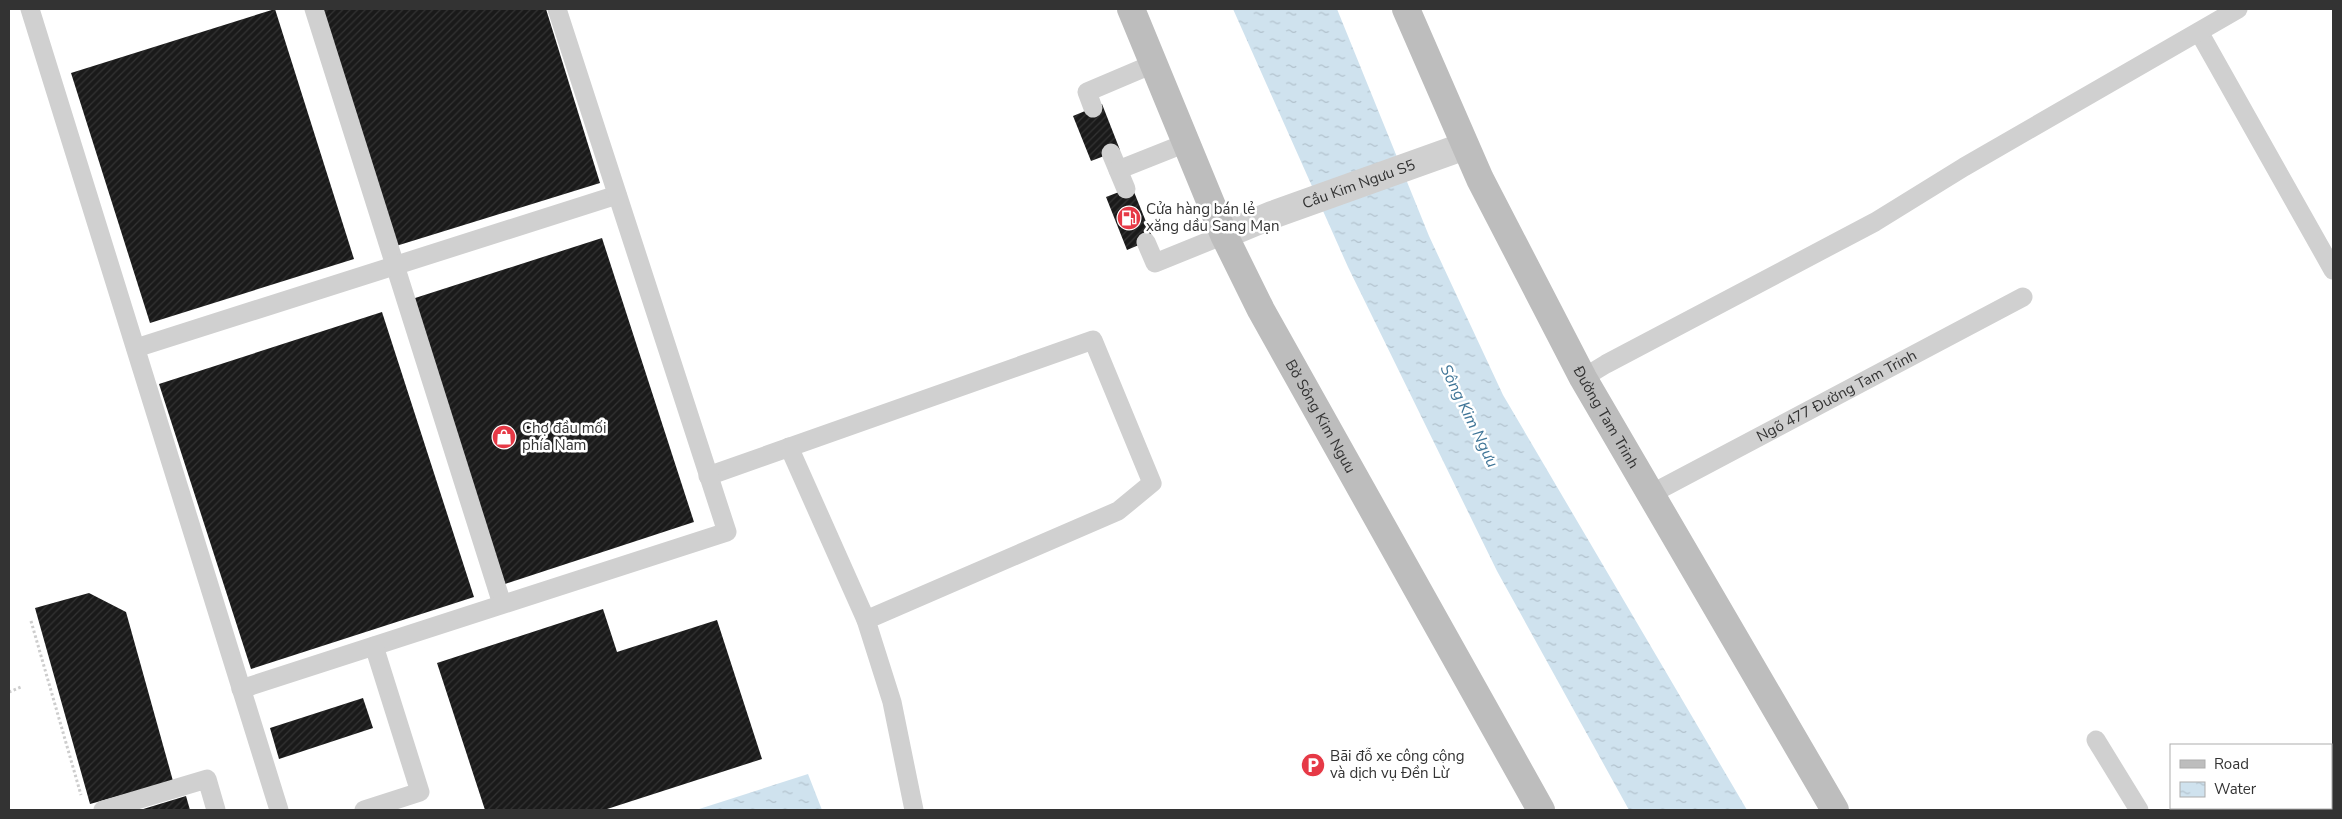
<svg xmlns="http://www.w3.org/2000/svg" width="2342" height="819" font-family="'Nunito Sans',sans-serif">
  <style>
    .water { fill: url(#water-ripples) }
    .building { fill: url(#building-hatch) }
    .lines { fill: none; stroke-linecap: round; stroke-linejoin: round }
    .path { stroke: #cdcdcd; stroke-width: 3; stroke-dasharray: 2.5 2.5; stroke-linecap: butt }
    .lane { stroke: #d0d0d0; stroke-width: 19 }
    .street { stroke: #d0d0d0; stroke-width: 28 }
    .secondary { stroke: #bdbdbd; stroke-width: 28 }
    .labels { text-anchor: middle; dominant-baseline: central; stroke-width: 5; stroke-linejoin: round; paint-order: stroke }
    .street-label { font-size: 15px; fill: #333; stroke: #fff }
    .poi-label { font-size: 15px; fill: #333; stroke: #fff; text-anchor: start }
    .water-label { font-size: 16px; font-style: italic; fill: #3f7597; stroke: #fff }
  </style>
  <defs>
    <pattern id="water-ripples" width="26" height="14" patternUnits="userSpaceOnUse" patternTransform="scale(1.25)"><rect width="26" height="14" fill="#cfe2ee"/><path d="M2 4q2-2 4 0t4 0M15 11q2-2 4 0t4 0" fill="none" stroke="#b2c2cd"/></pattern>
    <pattern id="building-hatch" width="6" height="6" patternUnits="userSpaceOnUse" patternTransform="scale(1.25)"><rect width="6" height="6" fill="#1a1a1a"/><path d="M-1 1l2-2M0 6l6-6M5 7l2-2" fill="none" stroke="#333"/></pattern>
  </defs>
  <rect width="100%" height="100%" fill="#fff"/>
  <path class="water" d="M 1233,9 L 1337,9 L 1429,236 L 1503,395 L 1747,810 L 1629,810 L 1497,571 L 1348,267 Z
    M 808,774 L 822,810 L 696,810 Z"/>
  <path class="building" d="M 275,9 L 354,259 L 150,323 L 71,73 Z
    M 322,9 L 546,9 L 600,183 L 396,246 Z
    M 1102,104 L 1120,150 L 1091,161 L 1073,116 Z
    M 1132,187 L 1153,239 L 1127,250 L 1106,197 Z
    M 602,238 L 694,522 L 505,584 L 412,299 Z
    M 382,312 L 474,597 L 251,669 L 159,384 Z
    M 89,593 L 126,612 L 173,781 L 90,804 L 35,608 Z
    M 603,609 L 617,652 L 717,620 L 762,759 L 604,810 L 485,810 L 437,663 Z
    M 363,698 L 373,728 L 279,759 L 270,728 Z
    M 186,796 L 190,810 L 140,810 Z"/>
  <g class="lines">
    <path class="path" d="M 31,621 L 81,795
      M 9,692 L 21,687"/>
    <g class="lane">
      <path d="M 30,9 L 279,810"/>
      <path d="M 314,9 L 502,604"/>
      <path d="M 2199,32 L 2333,270"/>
      <path d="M 1093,108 L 1087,92 L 1153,64"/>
      <path d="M 1111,153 L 1126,189"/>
      <path d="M 1118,170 L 1186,143"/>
      <path d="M 1146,242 L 1155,263 L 1224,235"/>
      <path d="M 136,348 L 617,195"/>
      <path d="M 1583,378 L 1606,364 L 1875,222 L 1964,167 L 2238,9"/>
      <path d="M 789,447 L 866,620"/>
      <path d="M 708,476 L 1093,340 L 1152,483 L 1118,511 L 866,620 L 892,702 L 914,810"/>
      <path id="s1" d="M 1651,494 L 2023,297"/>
      <path d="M 241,689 L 727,532 L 557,9"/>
      <path d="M 2096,740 L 2139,810"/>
      <path d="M 103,810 L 207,779 L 216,810"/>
      <path d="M 364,810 L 420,792 L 374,646"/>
    </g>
    <path class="street" id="s2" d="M 1224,235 L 1272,215 L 1465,146"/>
    <g class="secondary">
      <path id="s3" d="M 1131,9 L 1224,235 L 1261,310 L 1541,810"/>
      <path id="s4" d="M 1406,9 L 1480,179 L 1583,378 L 1835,810"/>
    </g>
  </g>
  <defs>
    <g id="fuel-disc" transform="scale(1.25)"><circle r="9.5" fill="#e63946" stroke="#fff"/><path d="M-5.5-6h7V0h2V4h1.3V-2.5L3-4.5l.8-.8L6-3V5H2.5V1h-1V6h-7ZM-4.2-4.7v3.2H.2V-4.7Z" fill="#fff"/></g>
    <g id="shop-disc" transform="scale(1.25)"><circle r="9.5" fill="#e63946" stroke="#fff"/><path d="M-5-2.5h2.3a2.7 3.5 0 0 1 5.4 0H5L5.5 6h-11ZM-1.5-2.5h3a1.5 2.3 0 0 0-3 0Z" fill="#fff"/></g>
    <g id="parking-disc" transform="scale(1.25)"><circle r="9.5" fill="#e63946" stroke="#fff"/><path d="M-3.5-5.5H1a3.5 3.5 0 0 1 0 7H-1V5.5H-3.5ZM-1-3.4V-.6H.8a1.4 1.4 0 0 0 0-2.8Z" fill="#fff"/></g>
  </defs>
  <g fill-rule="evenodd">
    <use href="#fuel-disc" x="1129" y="218"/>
    <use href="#shop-disc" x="504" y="437"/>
    <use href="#parking-disc" x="1313" y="765"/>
  </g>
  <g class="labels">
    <g class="street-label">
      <text stroke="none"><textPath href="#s2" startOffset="144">Cầu Kim Ngưu S5</textPath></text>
      <text stroke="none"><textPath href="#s1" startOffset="210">Ngõ 477 Đường Tam Trinh</textPath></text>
      <text stroke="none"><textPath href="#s3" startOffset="450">Bờ Sông Kim Ngưu</textPath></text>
      <text stroke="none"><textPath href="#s4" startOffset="455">Đường Tam Trinh</textPath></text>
    </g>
    <g class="poi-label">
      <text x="1146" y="209">Cửa hàng bán lẻ<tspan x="1146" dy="17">xăng dầu Sang Mạn</tspan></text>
      <text x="522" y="428">Chợ đầu mối<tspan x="522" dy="17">phía Nam</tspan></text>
      <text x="1330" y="756">Bãi đỗ xe công cộng<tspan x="1330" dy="17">và dịch vụ Đền Lừ</tspan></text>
    </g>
    <g class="water-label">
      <text transform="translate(1469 416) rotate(64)">Sông Kim Ngưu</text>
    </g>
  </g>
  <rect width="2342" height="819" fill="none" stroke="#333333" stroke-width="20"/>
  <rect x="2170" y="744" width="162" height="65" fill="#ffffff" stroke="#adadad"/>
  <rect x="2180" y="760" width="25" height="8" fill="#bdbdbd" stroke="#adadad"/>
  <text x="2214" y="769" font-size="15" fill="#333333">Road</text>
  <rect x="2180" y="782" width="25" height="15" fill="url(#water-ripples)" stroke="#adadad"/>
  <text x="2214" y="794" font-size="15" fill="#333333">Water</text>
</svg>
